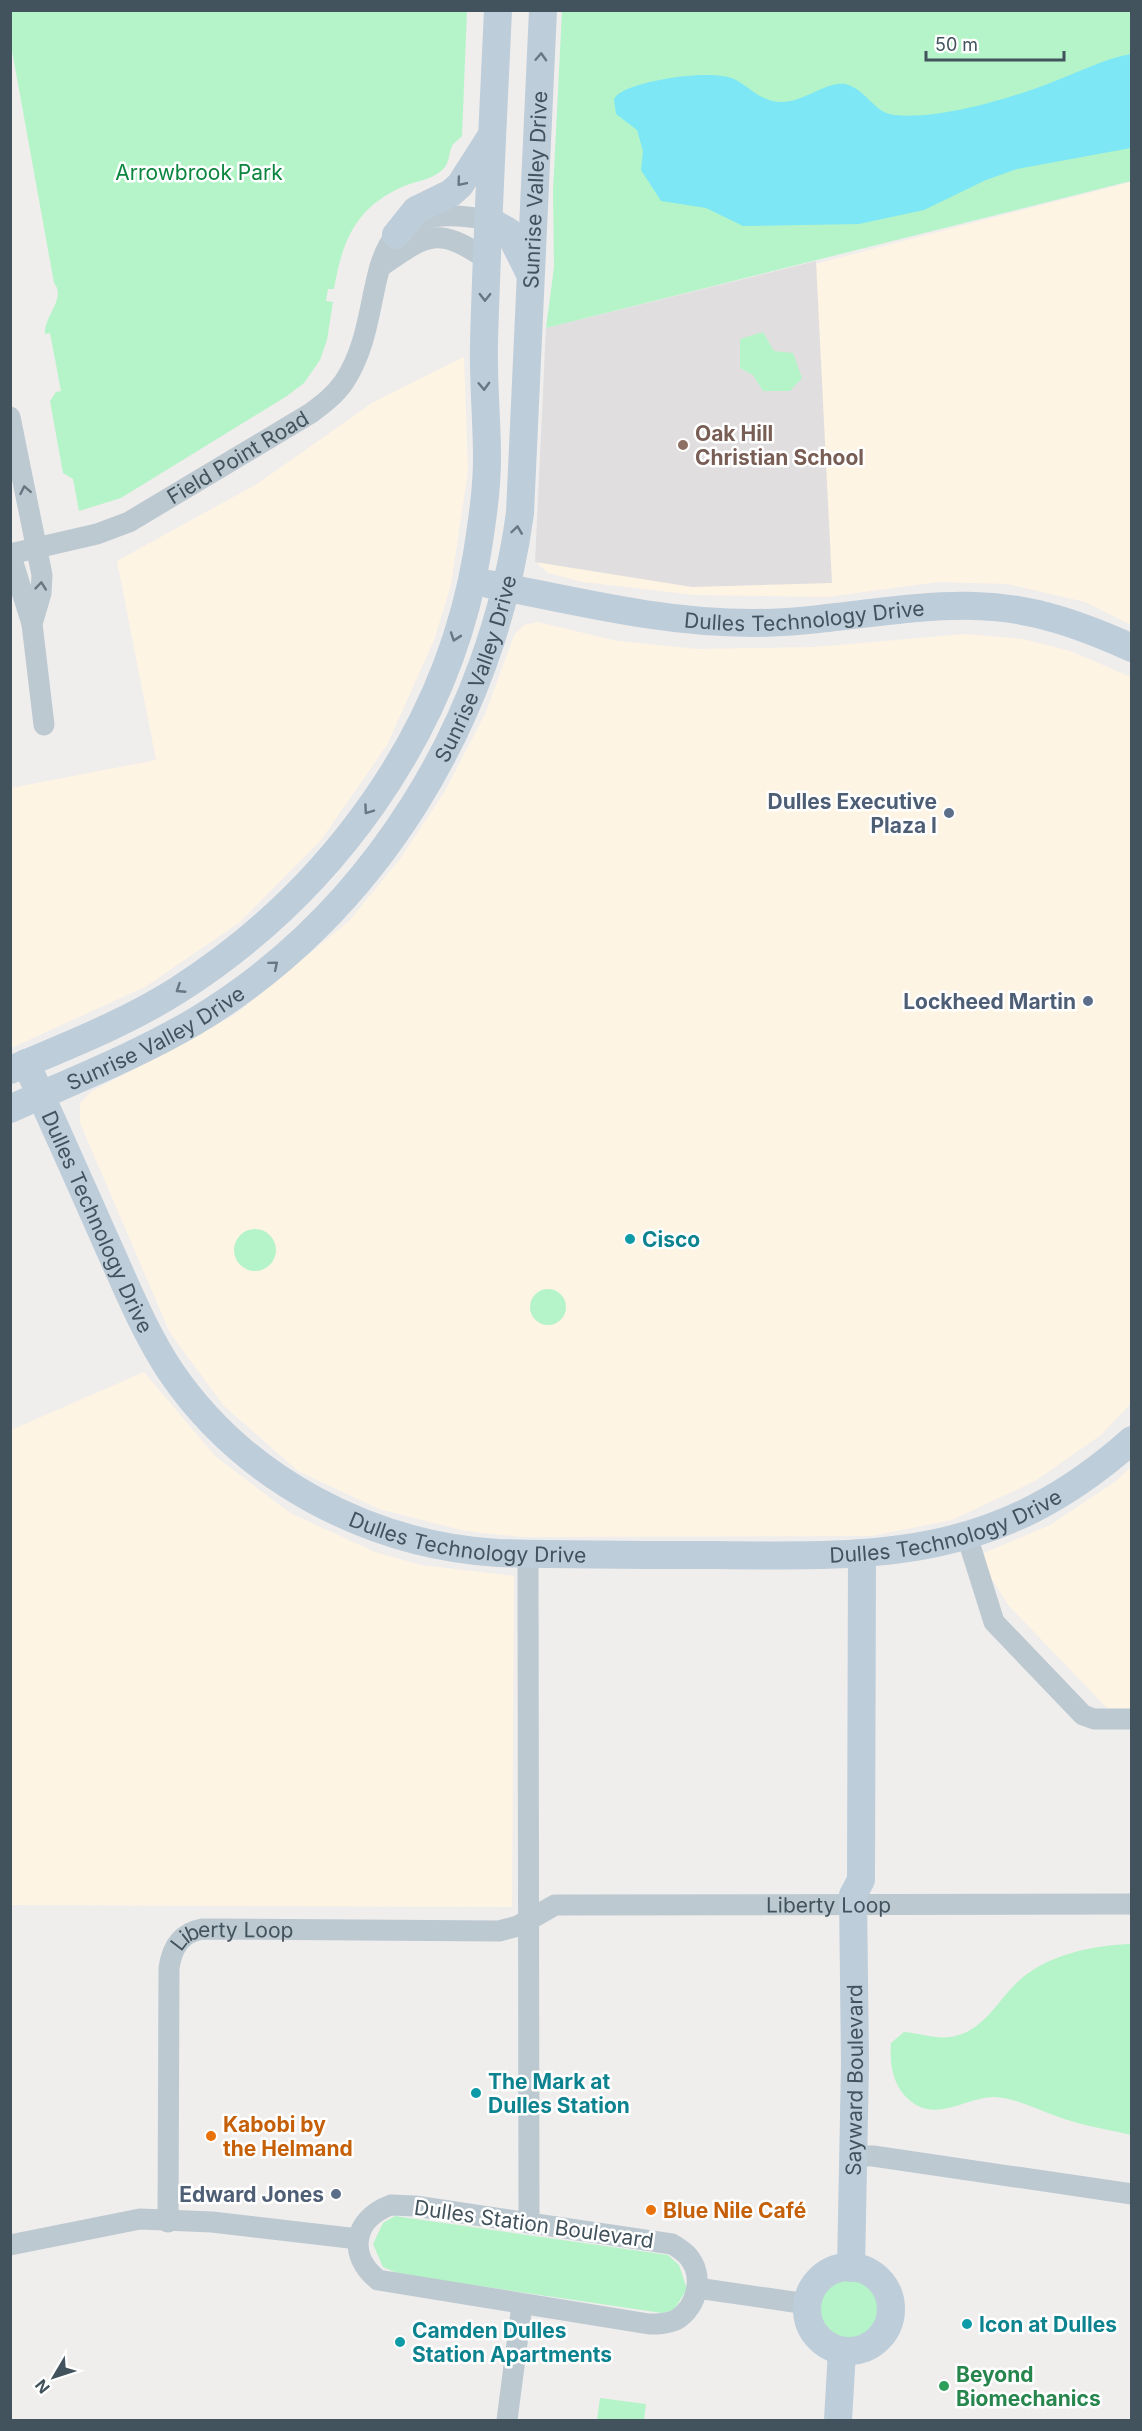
<svg xmlns="http://www.w3.org/2000/svg" width="1142" height="2431" font-family="Inter,sans-serif">
  <style>
    .commercial { fill: #fef4e3 }
    .education { fill: #e1dedf }
    .green { fill: #b5f4c8 }
    .water { fill: #7de7f6 }
    .lines { fill: none; stroke-linecap: round; stroke-linejoin: round }
    .street { stroke: #bcc9d1; stroke-width: 21 }
    .secondary { stroke: #bdcdd9; stroke-width: 28 }
    .oneway { stroke: #687882 }
    .oneway2 { stroke: #677680 }
    .education-dot { fill: #8d6e63; stroke: #fff; stroke-width: 2 }
    .service-dot { fill: #5c6f8a; stroke: #fff; stroke-width: 2 }
    .culture-dot { fill: #0f9aa8; stroke: #fff; stroke-width: 2 }
    .food-dot { fill: #e8710a; stroke: #fff; stroke-width: 2 }
    .leisure-dot { fill: #2e9e5b; stroke: #fff; stroke-width: 2 }
    .labels { text-anchor: middle; dominant-baseline: central; stroke-width: 5; stroke-linejoin: round; paint-order: stroke }
    .park-label { font-size: 21px; fill: #0c863f; stroke: #fff }
    .street-label { font-size: 21px; fill: #43535d; stroke: #fff }
    .education-label { font-size: 21px; font-weight: bold; fill: #785e54; stroke: #fff; text-anchor: start }
    .service-label { font-size: 21px; font-weight: bold; fill: #4e5e75; stroke: #fff; text-anchor: end }
    .culture-label { font-size: 21px; font-weight: bold; fill: #0d838f; stroke: #fff; text-anchor: start }
    .food-label { font-size: 21px; font-weight: bold; fill: #c56008; stroke: #fff; text-anchor: start }
    .leisure-label { font-size: 21px; font-weight: bold; fill: #27864d; stroke: #fff; text-anchor: start }
  </style>
  <rect width="100%" height="100%" fill="#f0eded"/>
  <path class="commercial" d="M 1131,182 L 1131,625 L 1085,602 L 1007,584 L 938,582 L 827,597 L 695,595 L 583,582 L 548,573 L 538,564 L 549,333 Z
    M 464,357 L 468,471 L 451,585 L 434,640 L 387,745 L 321,840 L 240,922 L 145,987 L 11,1048 L 11,788 L 156,760 L 117,561 L 257,484 L 372,403 Z
    M 538,622 L 617,641 L 698,649 L 814,647 L 966,634 L 1023,639 L 1070,651 L 1131,677 L 1131,1403 L 1101,1435 L 1035,1481 L 952,1520 L 872,1536 L 522,1537 L 465,1531 L 379,1509 L 298,1471 L 224,1406 L 170,1333 L 80,1123 L 80,1103 L 91,1092 L 236,1014 L 349,921 L 400,859 L 445,791 L 486,712 L 514,635 L 524,625 Z
    M 144,1372 L 215,1456 L 290,1513 L 375,1552 L 421,1565 L 514,1576 L 512,1907 L 11,1905 L 11,1430 Z
    M 1131,1467 L 1131,1711 L 1110,1711 L 1009,1606 L 977,1556 L 1050,1525 L 1116,1481 Z"/>
  <path class="education" d="M 816,261 L 832,583 L 692,587 L 535,562 L 546,328 Z"/>
  <path class="green" d="M 10,11 L 467,11 L 462,136 C 459,139 454,143 452,146 C 448,155 450,164 441,171 C 431,180 415,181 402,187 C 355,208 342,242 334,289 L 328,289 L 326,301 L 333,302 L 327,340 L 320,360 L 304,383 L 287,396 L 121,498 L 79,511 L 73,479 L 63,473 L 50,401 L 56,392 L 61,391 L 50,333 L 45,334 C 43,317 67,298 54,283 L 11,45 Z
    M 562,11 L 1131,11 L 1131,181 L 546,328 L 554,267 L 553,191 Z
    M 763,332 L 774,351 L 793,353 L 802,378 L 790,391 L 763,391 L 753,375 L 740,368 L 740,339 Z
    M234 1250a21 21 0 1 1 42 0a21 21 0 1 1-42 0Z
    M530 1307a18 18 0 1 1 36 0a18 18 0 1 1-36 0Z
    M 1131,1944 L 1131,2135 C 1106,2129 1080,2125 1056,2116 C 1036,2109 1016,2098 994,2097 C 970,2097 942,2118 918,2106 C 894,2093 889,2067 891,2043 L 904,2032 C 918,2033 937,2039 950,2037 C 987,2032 1000,1993 1027,1974 C 1056,1953 1096,1945 1131,1944 Z
    M 395,2216 L 668,2255 L 679,2265 L 687,2289 L 674,2310 L 662,2313 L 399,2274 L 383,2267 L 373,2244 L 383,2223 Z
    M819 2308a30 30 0 1 1 60 0a30 30 0 1 1-60 0Z
    M 600,2398 L 646,2404 L 644,2420 L 597,2420 Z"/>
  <path class="water" d="M 1131,54 L 1131,148 L 1017,169 L 986,180 L 924,210 L 859,224 L 743,226 L 706,208 L 661,201 L 641,170 L 643,151 L 637,130 L 616,114 L 614,99 L 617,95 C 636,80 714,68 736,80 C 752,89 761,101 780,102 C 803,103 826,81 845,84 C 865,88 874,113 894,115 C 938,120 1009,99 1050,83 C 1077,73 1103,59 1131,54 Z"/>
  <g class="lines">
    <g class="street">
      <path d="M 380,267 C 426,235 437,225 486,259"/>
      <path d="M 10,417 L 42,575 L 41,593 L 32,624"/>
      <path d="M 10,553 L 32,624 L 44,725"/>
      <path id="s1" d="M 10,554 L 97,534 L 129,522 L 311,413 C 323,404 335,395 344,382 C 395,306 345,192 488,220"/>
      <path d="M 967,1536 L 994,1622 L 1083,1715 L 1094,1719 L 1132,1719"/>
      <path d="M 528,1554 L 529,2223"/>
      <path d="M 853,2156 L 873,2156 L 1132,2194"/>
      <path d="M 391,2205 L 415,2206 L 672,2244 C 677,2247 683,2251 687,2255 C 705,2274 698,2307 676,2320 C 667,2324 658,2324 649,2324 L 378,2280 C 347,2255 353,2219 391,2205 Z"/>
      <path id="s2" d="M 168,2222 L 169,1968 C 172,1947 181,1933 202,1929 L 499,1931 L 518,1926 L 555,1905 L 1132,1904"/>
      <path d="M 10,2245 L 140,2219 L 212,2222 L 358,2239"/>
      <path d="M 697,2288 L 807,2304"/>
      <path d="M 507,2420 L 522,2305"/>
    </g>
    <g class="secondary">
      <path d="M 488,220 L 509,232 L 530,274"/>
      <path d="M 396,235 L 416,210 L 451,193 L 460,185 L 490,138"/>
      <path id="s3" d="M 488,584 C 576,601 662,623 753,623 C 827,623 901,604 975,606 C 1031,607 1081,625 1132,648"/>
      <path id="s4" d="M 26,1063 C 54,1124 81,1185 108,1246 C 127,1288 145,1333 171,1372 C 244,1479 369,1545 498,1553 C 569,1555 640,1555 711,1555 C 881,1557 997,1560 1132,1440"/>
      <path d="M 10,1070 C 67,1046 126,1023 178,990 C 330,893 447,734 477,554 C 482,522 487,490 487,458 C 487,420 483,382 484,343 C 487,232 493,121 498,10"/>
      <path id="s5" d="M 10,1109 C 72,1081 136,1056 194,1022 C 375,914 492,719 520,513 L 543,10"/>
      <circle cx="849" cy="2309" r="42"/>
      <path id="s6" d="M 851,2268 L 855,2064 L 853,1895 L 861,1880 L 862,1555"/>
      <path d="M 838,2420 L 842,2351"/>
    </g>
  </g>
  <defs><path id="oneway-chevron" d="M-2-3.5L2.5 0L-2 3.5" fill="none" stroke-width="1.6" stroke-linecap="round" stroke-linejoin="round" transform="scale(1.5)"/></defs>
  <g class="oneway">
    <use href="#oneway-chevron" transform="translate(541 57) rotate(-87)"/>
    <use href="#oneway-chevron" transform="translate(461 182) rotate(130)"/>
    <use href="#oneway-chevron" transform="translate(485 297) rotate(91)"/>
    <use href="#oneway-chevron" transform="translate(484 386) rotate(88)"/>
    <use href="#oneway-chevron" transform="translate(517 530) rotate(-82)"/>
    <use href="#oneway-chevron" transform="translate(455 637) rotate(109)"/>
    <use href="#oneway-chevron" transform="translate(368 810) rotate(125)"/>
    <use href="#oneway-chevron" transform="translate(274 965) rotate(-40)"/>
    <use href="#oneway-chevron" transform="translate(180 989) rotate(147)"/>
  </g>
  <g class="oneway2">
    <use href="#oneway-chevron" transform="translate(25 490) rotate(-101)"/>
    <use href="#oneway-chevron" transform="translate(41 586) rotate(-84)"/>
  </g>
  <circle class="education-dot" cx="683" cy="445" r="6"/>
  <g class="service-dot">
    <circle cx="949" cy="813" r="6"/>
    <circle cx="1088" cy="1001" r="6"/>
    <circle cx="336" cy="2194" r="6"/>
  </g>
  <g class="culture-dot">
    <circle cx="630" cy="1239" r="6"/>
    <circle cx="476" cy="2093" r="6"/>
    <circle cx="967" cy="2324" r="6"/>
    <circle cx="400" cy="2342" r="6"/>
  </g>
  <g class="food-dot">
    <circle cx="211" cy="2136" r="6"/>
    <circle cx="651" cy="2210" r="6"/>
  </g>
  <circle class="leisure-dot" cx="944" cy="2386" r="6"/>
  <g class="labels">
    <g class="park-label">
      <text x="199" y="172">Arrowbrook Park</text>
    </g>
    <g class="street-label">
      <text stroke="none"><textPath href="#s5" startOffset="1152">Sunrise Valley Drive</textPath></text>
      <text stroke="none"><textPath href="#s1" startOffset="250">Field Point Road</textPath></text>
      <text stroke="none"><textPath href="#s3" startOffset="320">Dulles Technology Drive</textPath></text>
      <text stroke="none"><textPath href="#s5" startOffset="666">Sunrise Valley Drive</textPath></text>
      <text stroke="none"><textPath href="#s5" startOffset="162">Sunrise Valley Drive</textPath></text>
      <text stroke="none"><textPath href="#s4" startOffset="174">Dulles Technology Drive</textPath></text>
      <text stroke="none"><textPath href="#s4" startOffset="1180">Dulles Technology Drive</textPath></text>
      <text stroke="none"><textPath href="#s4" startOffset="696">Dulles Technology Drive</textPath></text>
      <text stroke="none"><textPath href="#s2" startOffset="942">Liberty Loop</textPath></text>
      <text stroke="none"><textPath href="#s2" startOffset="338">Liberty Loop</textPath></text>
      <text stroke="none"><textPath href="#s6" startOffset="188">Sayward Boulevard</textPath></text>
      <text transform="translate(534 2224) rotate(8)">Dulles Station Boulevard</text>
    </g>
    <g class="education-label">
      <text x="695" y="433">Oak Hill<tspan x="695" dy="24">Christian School</tspan></text>
    </g>
    <g class="service-label">
      <text x="937" y="801">Dulles Executive<tspan x="937" dy="24">Plaza I</tspan></text>
      <text x="1076" y="1001">Lockheed Martin</text>
      <text x="324" y="2194">Edward Jones</text>
    </g>
    <g class="culture-label">
      <text x="642" y="1239">Cisco</text>
      <text x="488" y="2081">The Mark at<tspan x="488" dy="24">Dulles Station</tspan></text>
      <text x="979" y="2324">Icon at Dulles</text>
      <text x="412" y="2330">Camden Dulles<tspan x="412" dy="24">Station Apartments</tspan></text>
    </g>
    <g class="food-label">
      <text x="223" y="2124">Kabobi by<tspan x="223" dy="24">the Helmand</tspan></text>
      <text x="663" y="2210">Blue Nile Café</text>
    </g>
    <g class="leisure-label">
      <text x="956" y="2374">Beyond<tspan x="956" dy="24">Biomechanics</tspan></text>
    </g>
  </g>
  <rect width="1142" height="2431" fill="none" stroke="#43535d" stroke-width="24"/>
  <g transform="translate(54 2377) rotate(231)" stroke="#ffffff" stroke-width="4.5" paint-order="stroke">
  <path d="M0-4.5L10 22L0 15L-10 22Z" fill="#43535d"/>
  <text y="-9" font-size="16" font-weight="bold" text-anchor="middle" fill="#43535d">N</text>
  </g>
  <path d="M926 51v9h138v-9" fill="none" stroke="#43535d" stroke-width="3"/>
  <text x="935" y="51" font-size="18" fill="#43535d" stroke="#ffffff" stroke-width="4.5" paint-order="stroke">50 m</text>
</svg>
